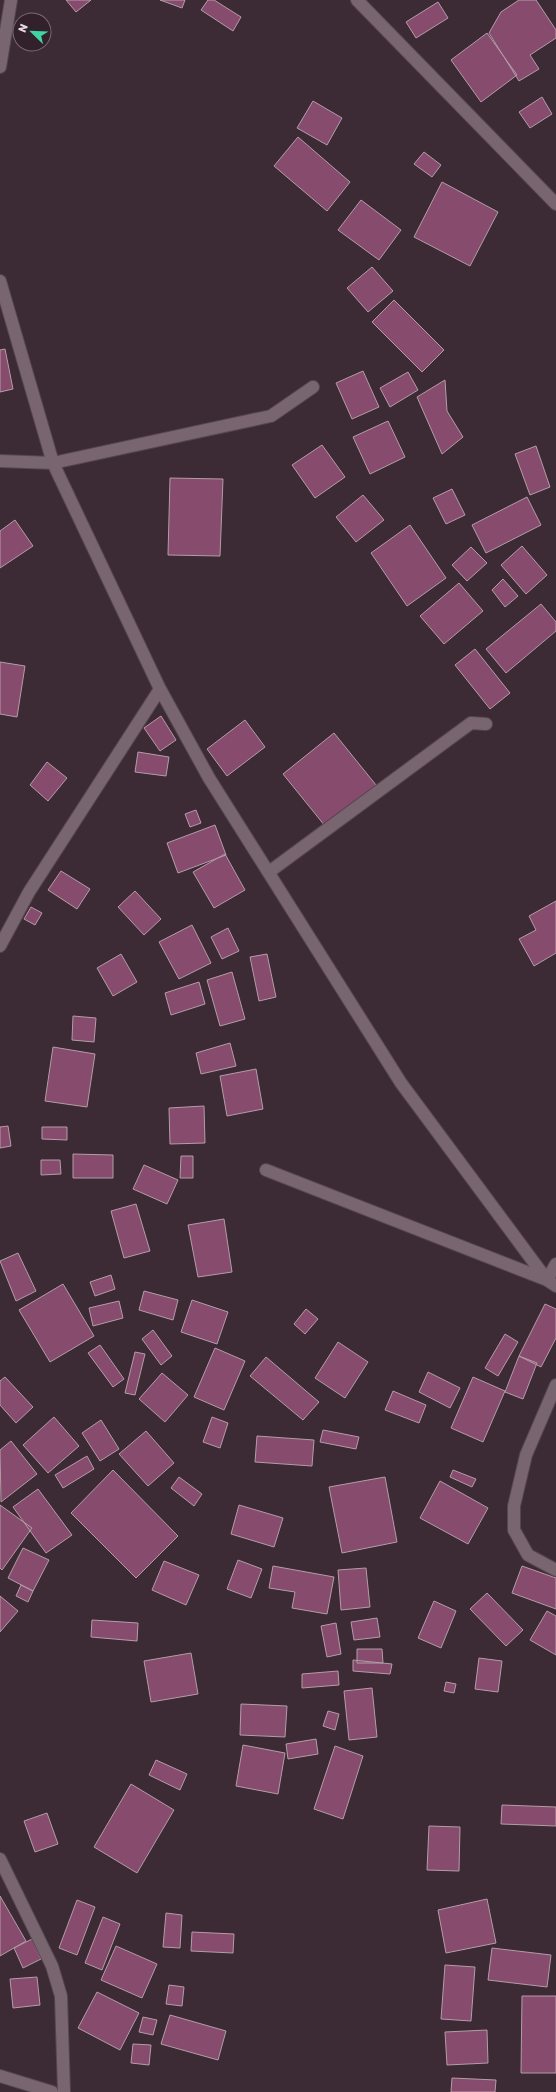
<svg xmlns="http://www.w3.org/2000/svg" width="556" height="2092" font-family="Rubik,sans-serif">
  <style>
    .building { fill: #874b6d; stroke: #b39da8 }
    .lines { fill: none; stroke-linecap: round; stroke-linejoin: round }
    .minor-casing { stroke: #56474e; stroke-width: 14 }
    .tertiary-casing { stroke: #56474e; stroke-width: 14 }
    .minor { stroke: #79656f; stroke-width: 12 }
    .tertiary { stroke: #79656f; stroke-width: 12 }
  </style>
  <rect width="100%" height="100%" fill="#3c2a34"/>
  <path class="building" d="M 66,0 L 91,0 L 76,12 Z
    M 160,0 L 185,0 L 182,8 Z
    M 208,0 L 214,0 L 241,17 L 233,31 L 201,10 Z
    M 519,0 L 536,0 L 556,30 L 556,38 L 530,55 L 539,69 L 519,81 L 489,33 L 501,12 Z
    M 438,2 L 448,18 L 416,38 L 406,22 Z
    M 487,33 L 517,75 L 481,102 L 451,60 Z
    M 542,97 L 552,114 L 530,128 L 519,112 Z
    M 313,101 L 342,118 L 327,145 L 297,128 Z
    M 298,137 L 350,182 L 327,211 L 274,166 Z
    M 424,152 L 441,165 L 432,177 L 414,164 Z
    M 442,182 L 498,212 L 470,266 L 414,237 Z
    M 361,200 L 401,230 L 379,260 L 338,230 Z
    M 372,267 L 393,291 L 368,312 L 347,288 Z
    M 394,300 L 444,350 L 422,372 L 372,322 Z
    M 5,349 L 13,389 L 0,392 L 0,350 Z
    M 363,371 L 379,407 L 352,419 L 336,383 Z
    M 408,372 L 418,390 L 390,407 L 380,388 Z
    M 445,380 L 447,411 L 463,437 L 442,454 L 417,397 Z
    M 388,421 L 405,457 L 370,474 L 353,437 Z
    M 322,445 L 345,477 L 315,498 L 292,465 Z
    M 536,446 L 550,487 L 530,495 L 515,454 Z
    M 170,478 L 223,479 L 220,556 L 168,555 Z
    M 452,489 L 465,515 L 446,524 L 433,498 Z
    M 363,495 L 384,520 L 356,542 L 336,517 Z
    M 527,497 L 541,525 L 486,553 L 472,525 Z
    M 15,520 L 33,546 L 0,568 L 0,531 Z
    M 410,525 L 446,578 L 407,606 L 371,553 Z
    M 522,546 L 547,575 L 526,594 L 501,565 Z
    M 471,547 L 487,563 L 467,581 L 452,565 Z
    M 503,579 L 518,596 L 505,607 L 492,590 Z
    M 459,583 L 483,611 L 444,644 L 420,616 Z
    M 541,604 L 556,622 L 556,631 L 506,673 L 486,649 Z
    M 475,649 L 510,693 L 490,709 L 455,665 Z
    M 0,662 L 25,666 L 17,717 L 0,714 Z
    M 161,716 L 176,740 L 160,751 L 144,728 Z
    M 245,720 L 265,747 L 227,776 L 207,749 Z
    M 334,733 L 376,785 L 325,826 L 283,774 Z
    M 138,752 L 169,757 L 166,776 L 135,772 Z
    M 47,762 L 67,778 L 48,801 L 30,785 Z
    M 196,810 L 201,823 L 190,827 L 185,814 Z
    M 215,825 L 226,855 L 178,873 L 167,843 Z
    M 225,854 L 245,890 L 214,908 L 193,872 Z
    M 61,871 L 90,889 L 77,909 L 48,890 Z
    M 135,891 L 161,919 L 144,935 L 118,907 Z
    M 556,901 L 556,953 L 534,966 L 519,939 L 536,930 L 529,916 Z
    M 31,907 L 42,913 L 35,925 L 24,919 Z
    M 192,925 L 211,963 L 179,979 L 159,942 Z
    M 228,928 L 239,951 L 222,959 L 211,937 Z
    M 121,954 L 137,982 L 113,996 L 97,968 Z
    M 267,954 L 276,997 L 259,1001 L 250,957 Z
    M 232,972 L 245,1019 L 220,1026 L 207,980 Z
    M 199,982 L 205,1004 L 171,1015 L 165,993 Z
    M 73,1016 L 96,1018 L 94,1042 L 72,1040 Z
    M 230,1043 L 236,1066 L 201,1074 L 196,1053 Z
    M 53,1047 L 95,1054 L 87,1107 L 45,1101 Z
    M 256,1069 L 263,1109 L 227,1116 L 220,1076 Z
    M 204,1106 L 205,1143 L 170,1144 L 169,1108 Z
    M 8,1126 L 11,1146 L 0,1148 L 0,1127 Z
    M 42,1127 L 67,1127 L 67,1140 L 42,1139 Z
    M 73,1154 L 113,1155 L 113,1178 L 73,1178 Z
    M 181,1156 L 193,1156 L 193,1178 L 180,1178 Z
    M 41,1160 L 60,1160 L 61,1174 L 41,1175 Z
    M 144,1165 L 178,1180 L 167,1204 L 133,1189 Z
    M 136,1204 L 150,1251 L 124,1258 L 111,1211 Z
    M 224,1219 L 232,1272 L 198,1277 L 188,1225 Z
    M 18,1253 L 36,1291 L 16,1301 L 0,1261 Z
    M 111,1275 L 115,1289 L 95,1296 L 90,1282 Z
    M 63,1284 L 94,1336 L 50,1362 L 19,1310 Z
    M 144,1291 L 178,1300 L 173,1320 L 139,1310 Z
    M 192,1300 L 228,1312 L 217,1344 L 181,1332 Z
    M 119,1301 L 123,1318 L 93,1326 L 89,1308 Z
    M 545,1304 L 556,1309 L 556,1338 L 541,1367 L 519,1356 Z
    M 306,1309 L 318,1319 L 305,1334 L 294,1324 Z
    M 153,1330 L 172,1356 L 161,1365 L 142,1339 Z
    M 505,1334 L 518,1342 L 498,1376 L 485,1368 Z
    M 338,1342 L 368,1362 L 345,1398 L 315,1378 Z
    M 100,1345 L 124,1379 L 113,1387 L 88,1353 Z
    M 215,1348 L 245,1361 L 224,1410 L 194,1397 Z
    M 135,1352 L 145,1354 L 135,1395 L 125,1393 Z
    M 519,1356 L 537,1363 L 523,1399 L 505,1392 Z
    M 266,1357 L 319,1402 L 303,1420 L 250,1376 Z
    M 428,1372 L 460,1388 L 450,1408 L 419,1392 Z
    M 162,1373 L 188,1395 L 165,1422 L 139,1399 Z
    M 5,1377 L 33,1407 L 16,1423 L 0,1405 L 0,1381 Z
    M 473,1377 L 505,1391 L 483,1442 L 451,1428 Z
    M 393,1391 L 426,1405 L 419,1423 L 385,1410 Z
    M 54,1417 L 79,1446 L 48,1473 L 23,1445 Z
    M 212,1417 L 228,1423 L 220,1448 L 203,1442 Z
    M 101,1420 L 119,1449 L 100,1461 L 82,1433 Z
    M 323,1430 L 359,1437 L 356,1449 L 320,1442 Z
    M 146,1431 L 174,1463 L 148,1486 L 119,1454 Z
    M 257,1436 L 314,1440 L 312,1466 L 255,1462 Z
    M 11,1441 L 37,1474 L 1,1502 L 0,1450 Z
    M 87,1456 L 94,1469 L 63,1488 L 55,1475 Z
    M 113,1470 L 178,1536 L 136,1578 L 71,1513 Z
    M 453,1470 L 476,1479 L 472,1487 L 450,1477 Z
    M 179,1477 L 202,1494 L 194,1506 L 171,1488 Z
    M 385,1477 L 397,1542 L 342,1553 L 329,1487 Z
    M 440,1481 L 488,1508 L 468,1544 L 420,1518 Z
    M 38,1489 L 72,1535 L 46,1553 L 13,1507 Z
    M 0,1505 L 32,1528 L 2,1570 L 0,1568 Z
    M 239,1505 L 283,1518 L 274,1547 L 231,1534 Z
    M 23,1548 L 49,1560 L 33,1591 L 8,1578 Z
    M 238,1560 L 262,1569 L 251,1598 L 227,1589 Z
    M 164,1561 L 199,1575 L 186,1605 L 152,1590 Z
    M 273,1566 L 334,1577 L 327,1614 L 292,1608 L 295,1592 L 269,1588 Z
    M 522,1566 L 556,1578 L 556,1609 L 512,1593 Z
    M 366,1568 L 370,1607 L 341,1610 L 338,1570 Z
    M 21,1585 L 33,1591 L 28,1602 L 16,1596 Z
    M 487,1593 L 523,1630 L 506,1646 L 470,1609 Z
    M 0,1596 L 18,1611 L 0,1632 Z
    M 434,1601 L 456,1611 L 441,1648 L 418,1638 Z
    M 547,1611 L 556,1616 L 556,1655 L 530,1640 Z
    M 377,1618 L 380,1637 L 354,1640 L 351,1622 Z
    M 92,1620 L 138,1623 L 137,1641 L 91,1637 Z
    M 336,1623 L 341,1654 L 327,1657 L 321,1626 Z
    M 357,1649 L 382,1649 L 383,1663 L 357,1663 Z
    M 191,1653 L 198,1694 L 151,1702 L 144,1661 Z
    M 479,1658 L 502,1661 L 498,1692 L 475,1689 Z
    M 353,1660 L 392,1664 L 390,1674 L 353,1671 Z
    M 338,1671 L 339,1685 L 302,1688 L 302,1674 Z
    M 446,1682 L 456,1684 L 454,1693 L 444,1691 Z
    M 372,1688 L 377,1737 L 349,1740 L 344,1691 Z
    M 241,1704 L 287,1706 L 285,1737 L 240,1735 Z
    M 328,1711 L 339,1714 L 335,1730 L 323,1726 Z
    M 316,1739 L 318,1754 L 288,1759 L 286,1744 Z
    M 243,1745 L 285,1753 L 278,1794 L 236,1786 Z
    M 335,1746 L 363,1756 L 343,1819 L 314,1809 Z
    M 156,1760 L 187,1774 L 180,1790 L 149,1775 Z
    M 131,1784 L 174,1810 L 137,1873 L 94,1847 Z
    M 502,1805 L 556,1807 L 556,1826 L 501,1824 Z
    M 47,1813 L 58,1844 L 35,1852 L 24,1821 Z
    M 429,1826 L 460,1827 L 459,1871 L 427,1870 Z
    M 0,1896 L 26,1941 L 0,1956 Z
    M 487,1899 L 496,1943 L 446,1953 L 438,1910 Z
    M 77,1900 L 95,1907 L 77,1955 L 59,1948 Z
    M 166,1913 L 182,1915 L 180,1948 L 163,1947 Z
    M 103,1917 L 120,1924 L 102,1970 L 85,1963 Z
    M 192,1932 L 234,1934 L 233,1953 L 191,1951 Z
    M 32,1939 L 41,1959 L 23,1968 L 14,1948 Z
    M 116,1946 L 157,1964 L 142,1998 L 101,1980 Z
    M 492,1948 L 551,1955 L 547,1987 L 488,1980 Z
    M 445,1965 L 475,1967 L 471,2021 L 441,2019 Z
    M 37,1977 L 40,2005 L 13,2008 L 10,1979 Z
    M 169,1985 L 184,1987 L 182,2006 L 166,2004 Z
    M 97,1992 L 139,2013 L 120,2050 L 78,2028 Z
    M 522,1996 L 556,1996 L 556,2073 L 521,2073 Z
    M 170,2015 L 226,2031 L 218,2060 L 161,2044 Z
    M 143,2017 L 157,2020 L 153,2035 L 139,2032 Z
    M 487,2030 L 488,2063 L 447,2065 L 445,2032 Z
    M 133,2044 L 151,2045 L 149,2065 L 131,2063 Z
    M 452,2078 L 496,2080 L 495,2092 L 451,2092 Z"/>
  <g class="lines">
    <g class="minor-casing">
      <path id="minor" d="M 357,0 L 556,204
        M 0,67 L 11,0
        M 0,281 L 53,463 L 160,689 L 209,778 L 401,1083 L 547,1280 L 556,1286
        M 0,461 L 53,463 L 271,416 L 313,387
        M 269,872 L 471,723 L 486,724
        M 0,946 L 29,892 L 160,689
        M 266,1170 L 547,1280 L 556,1264
        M 556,1385 L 526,1455 L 514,1506 L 514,1530 L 528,1555 L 556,1570
        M 0,1859 L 52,1966 L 61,1996 L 64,2092"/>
    </g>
    <g class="tertiary-casing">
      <path id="tertiary" d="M 0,2076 L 52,2092"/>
    </g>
    <use href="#minor" class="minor"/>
    <use href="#tertiary" class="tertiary"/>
  </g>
  <g transform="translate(32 32) rotate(293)"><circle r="19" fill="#32202a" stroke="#7a6b73"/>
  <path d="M0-3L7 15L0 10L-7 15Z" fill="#3fd4a2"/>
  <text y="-6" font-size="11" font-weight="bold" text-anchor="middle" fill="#e7dbe1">N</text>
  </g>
</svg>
